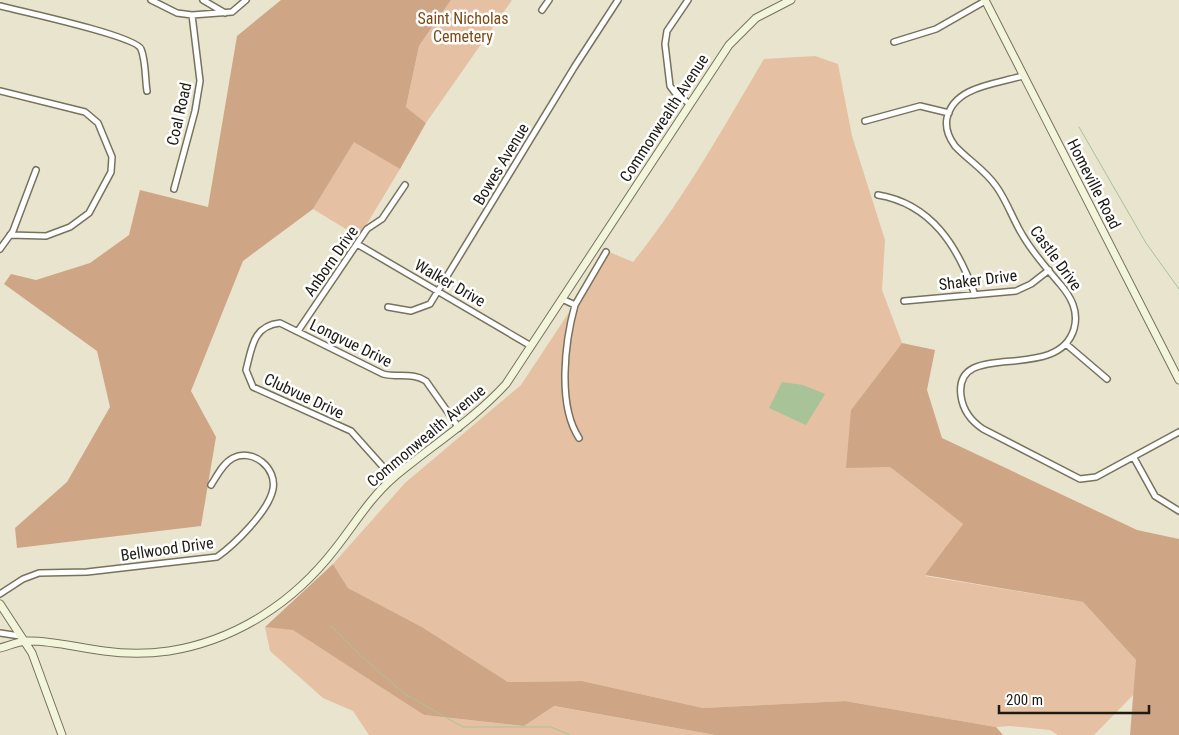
<svg xmlns="http://www.w3.org/2000/svg" width="1179" height="735" font-family="'Roboto Condensed',sans-serif">
  <style>
    .green { fill: #e5c0a3 }
    .forest { fill: #cea685 }
    .water { fill: #a8c398 }
    .lines { fill: none; stroke-linecap: round; stroke-linejoin: round }
    .stream { stroke: #a8c398; stroke-width: 1 }
    .street-casing { stroke: #77725e; stroke-width: 8 }
    .secondary-casing { stroke: #77725e; stroke-width: 9 }
    .street { stroke: #fff; stroke-width: 5 }
    .secondary { stroke: #f2f5da; stroke-width: 7 }
    .labels { text-anchor: middle; dominant-baseline: central; stroke-width: 5; stroke-linejoin: round; paint-order: stroke }
    .park-label { font-size: 16px; fill: #7e4915; stroke: #fff }
    .street-label { font-size: 16px; fill: #1c1a12; stroke: #fff }
  </style>
  <rect width="100%" height="100%" fill="#e9e4cd"/>
  <path class="green" d="M 451,0 L 512,0 L 426,123 L 406,107 L 419,46 Z
    M 815,56 L 838,64 L 852,136 L 885,240 L 882,290 L 902,343 L 851,410 L 890,467 L 963,524 L 925,576 L 1083,602 L 1136,660 L 1137,691 L 1094,735 L 1058,735 L 1050,730 L 1010,726 L 996,727 L 845,701 L 703,708 L 582,681 L 508,682 L 422,627 L 348,588 L 333,564 L 405,483 L 521,385 L 609,252 L 633,262 C 684,199 723,128 764,59 Z
    M 354,141 L 400,169 L 359,237 L 313,209 Z
    M 265,627 L 293,629 L 424,715 L 524,726 L 553,706 L 715,735 L 369,735 L 353,711 L 323,698 L 270,651 Z"/>
  <path class="forest" d="M 281,0 L 451,0 L 419,46 L 406,107 L 426,123 L 400,169 L 354,142 L 313,209 L 243,261 L 191,391 L 216,437 L 201,526 L 17,548 L 15,528 L 67,482 L 110,407 L 97,351 L 4,284 L 11,274 L 36,280 L 90,263 L 129,235 L 140,190 L 208,207 L 237,36 Z
    M 902,343 L 935,350 L 927,390 L 942,438 L 1137,530 L 1179,539 L 1179,735 L 1130,735 L 1136,660 L 1083,602 L 925,575 L 963,524 L 890,467 L 846,468 L 851,410 Z
    M 333,564 L 348,588 L 422,627 L 508,682 L 582,681 L 703,708 L 845,701 L 996,727 L 1003,735 L 715,735 L 554,706 L 524,726 L 424,715 L 293,630 L 265,627 Z"/>
  <path class="water" d="M 782,382 L 803,385 L 825,394 L 806,425 L 769,408 Z"/>
  <g class="lines">
    <path class="stream" d="M 1079,127 L 1146,243 L 1179,289
      M 331,626 L 363,658 L 405,694 L 463,727 L 551,727 L 570,735"/>
    <g class="street-casing">
      <path id="street" d="M 151,0 L 177,13 L 192,15 L 232,12 L 246,0
        M 203,0 L 225,13
        M 688,0 L 667,31 L 665,44 L 670,86 L 676,94 L 690,104
        M 0,6 C 20,11 136,36 141,49 C 146,61 145,79 147,91
        M 542,10 L 549,0
        M 894,42 L 936,29 L 985,1
        M 1022,76 C 997,84 954,86 947,118 C 945,128 949,138 955,146 C 968,160 985,170 996,186 C 1007,201 1013,220 1023,236 C 1033,253 1047,269 1060,284 C 1071,297 1079,311 1074,329 C 1057,385 953,337 961,396 C 963,411 971,421 983,429 L 1080,479 L 1096,477 L 1179,432
        M 0,91 L 85,112 L 98,123 L 112,157 L 111,172 L 89,213 L 70,227 L 46,236 L 10,235
        M 865,121 L 920,106 L 949,113
        M 174,189 L 195,111 L 200,81 L 192,15
        M 878,195 C 932,204 958,247 975,295
        M 357,244 L 531,346
        M 0,249 L 13,231 L 36,170
        M 562,299 L 575,305 C 565,341 557,405 579,438
        M 904,301 L 1016,291 L 1031,284 L 1049,270
        M 575,305 L 606,252
        M 388,307 L 411,311 L 430,304 L 575,66 L 618,0
        M 298,331 L 367,229 L 382,219 L 405,185
        M 1066,344 L 1107,379
        M 1134,458 L 1155,496 L 1179,511
        M 393,478 L 351,431 L 253,387 L 246,370 C 252,347 253,326 280,323 L 383,374 C 398,378 412,372 426,381 L 459,428
        M 0,594 L 23,579 L 39,573 L 87,572 L 217,557 C 234,545 269,511 273,489 C 277,468 253,448 233,458 C 223,463 217,476 211,485
        M 0,633 L 20,636"/>
    </g>
    <g class="secondary-casing">
      <path id="secondary" d="M 985,0 L 1179,380
        M 0,604 L 32,653 L 62,735
        M 0,648 C 8,646 17,642 26,641 C 52,640 78,648 104,651 C 125,654 148,654 169,651 C 237,640 294,602 335,549 C 354,525 370,498 393,478 C 431,446 472,421 506,384 L 729,45 L 756,18 L 791,0"/>
    </g>
    <use href="#street" class="street"/>
    <use href="#secondary" class="secondary"/>
  </g>
  <g class="labels">
    <g class="park-label">
      <text x="463" y="18">Saint Nicholas<tspan x="463" dy="18">Cemetery</tspan></text>
    </g>
    <g class="street-label">
      <text transform="translate(179 114) rotate(-77)">Coal Road</text>
      <text transform="translate(664 118) rotate(-57)">Commonwealth Avenue</text>
      <text transform="translate(501 164) rotate(-59)">Bowes Avenue</text>
      <text transform="translate(1094 184) rotate(63)">Homeville Road</text>
      <text transform="translate(1056 258) rotate(54)">Castle Drive</text>
      <text transform="translate(331 261) rotate(-55)">Anborn Drive</text>
      <text transform="translate(978 280) rotate(-7)">Shaker Drive</text>
      <text transform="translate(450 283) rotate(30)">Walker Drive</text>
      <text transform="translate(351 343) rotate(26)">Longvue Drive</text>
      <text transform="translate(304 396) rotate(25)">Clubvue Drive</text>
      <text transform="translate(426 436) rotate(-40)">Commonwealth Avenue</text>
      <text transform="translate(167 549) rotate(-8)">Bellwood Drive</text>
    </g>
  </g>
  <path d="M999 705v8h150v-8" fill="none" stroke="#1c1a12" stroke-width="2.5"/>
  <text x="1006" y="705" font-size="15" fill="#1c1a12" stroke="#ffffff" stroke-width="4" paint-order="stroke">200 m</text>
</svg>
